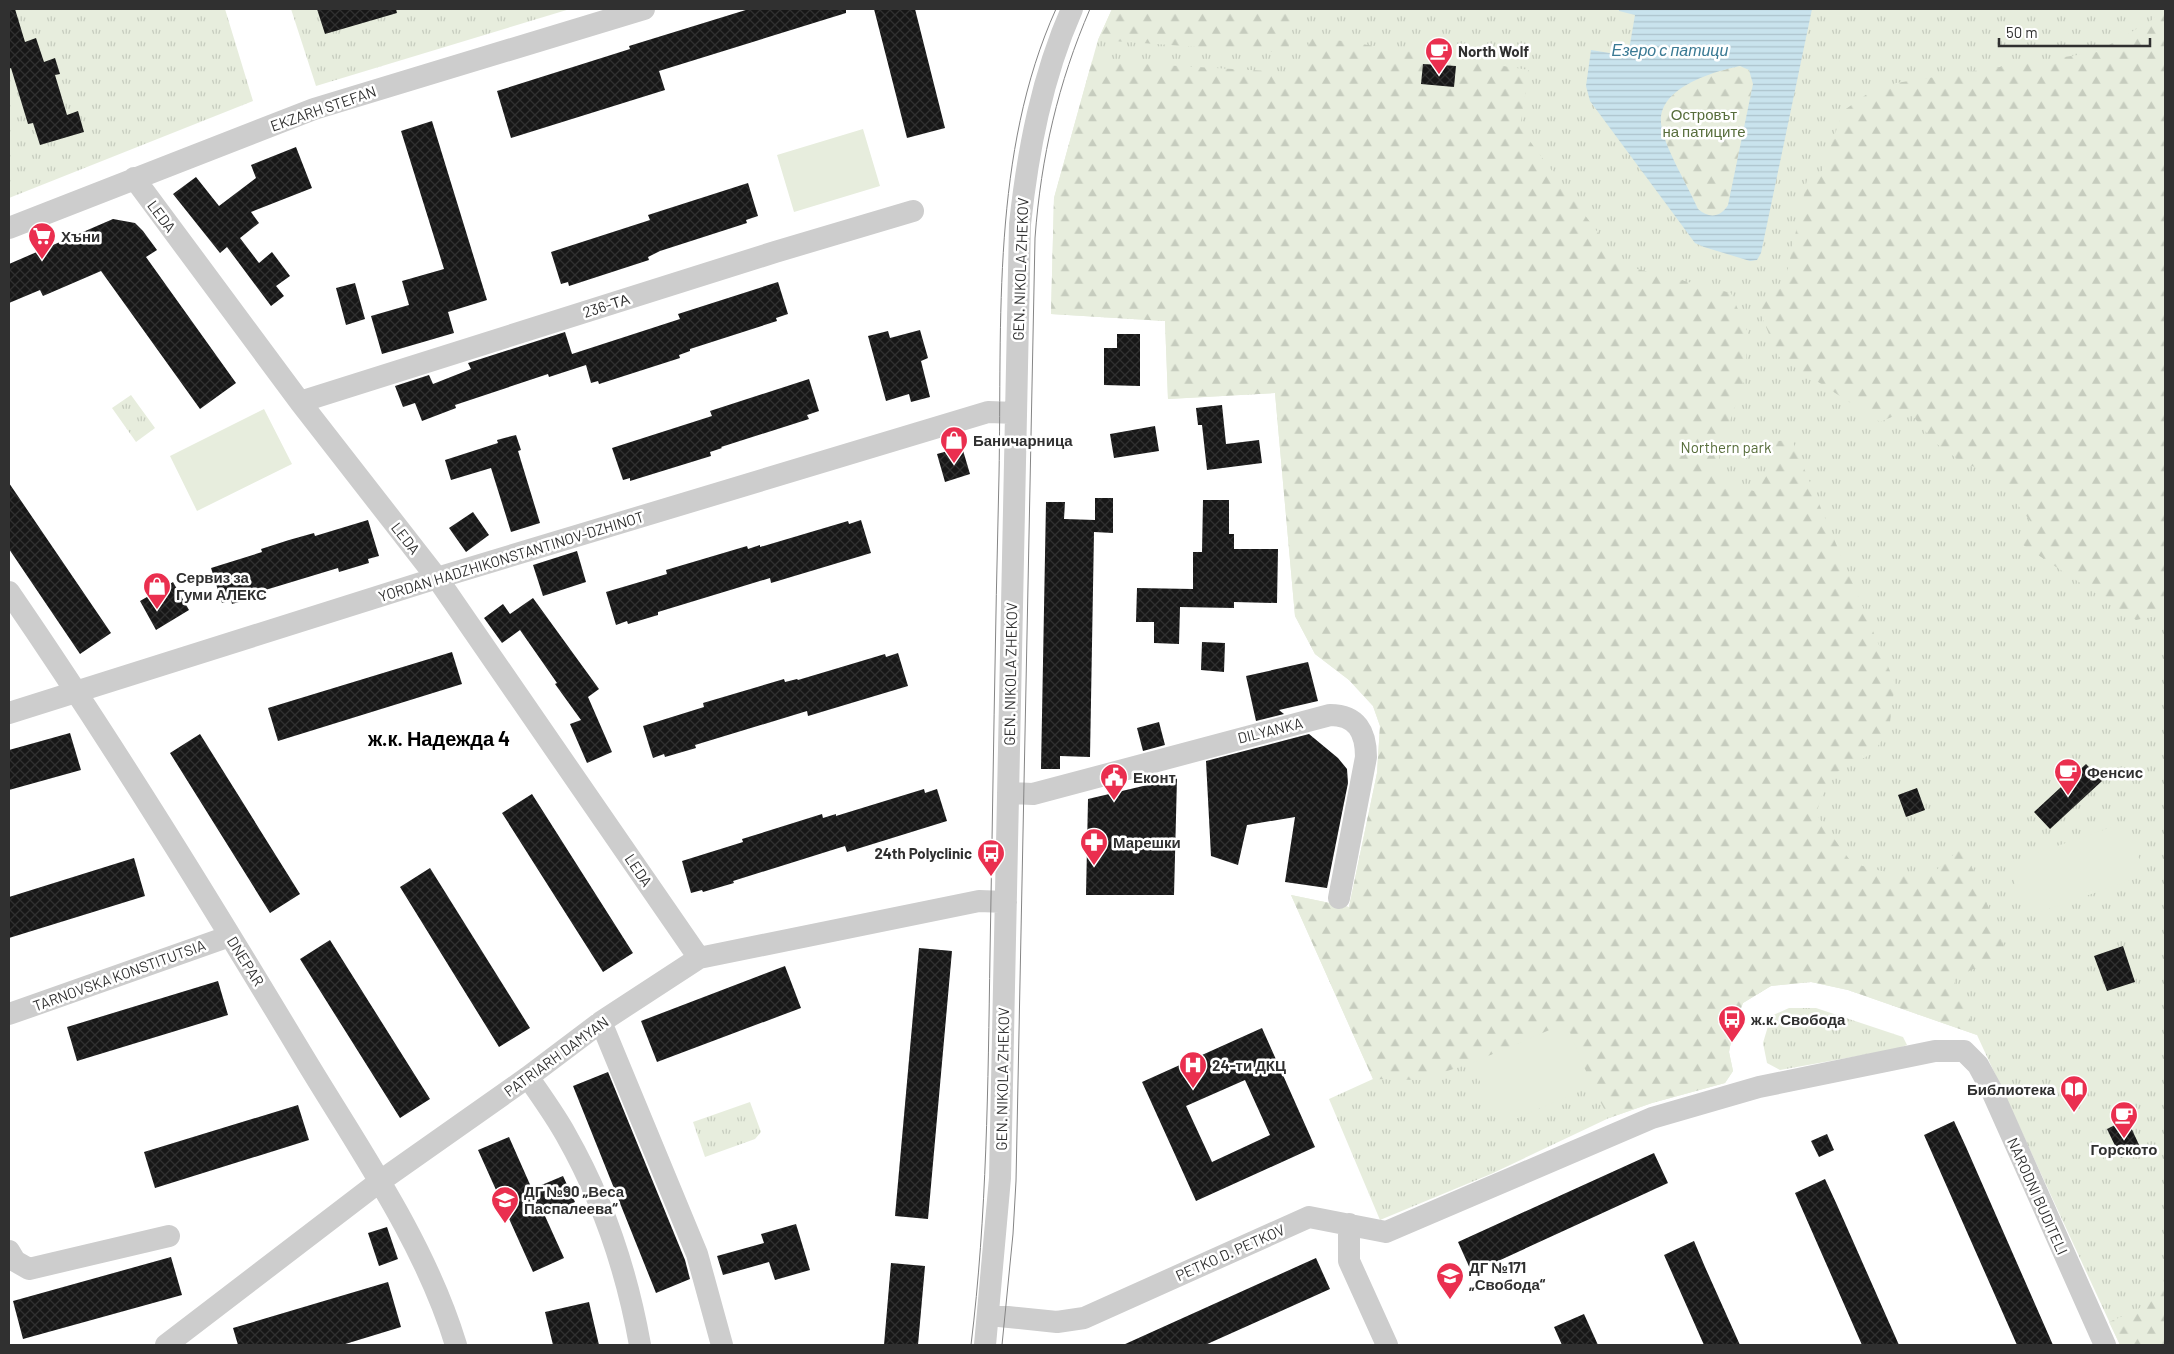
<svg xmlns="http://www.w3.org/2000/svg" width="2174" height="1354" font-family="Barlow,sans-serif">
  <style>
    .grass { fill: url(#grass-tufts) }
    .forest { fill: url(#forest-firs) }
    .pitch { fill: #e7eddd }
    .water { fill: url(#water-rules); fill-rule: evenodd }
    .building { fill: url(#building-cross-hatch); fill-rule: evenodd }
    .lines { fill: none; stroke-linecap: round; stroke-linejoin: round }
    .minor { stroke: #cdcdcd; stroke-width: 22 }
    .tram { stroke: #858585; stroke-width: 1 }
    .labels { text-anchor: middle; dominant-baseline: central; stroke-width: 5; stroke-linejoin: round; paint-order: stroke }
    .poi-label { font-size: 15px; font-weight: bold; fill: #303030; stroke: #fff; text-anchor: start }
    .street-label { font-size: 15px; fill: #303030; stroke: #fff }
    .park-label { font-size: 15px; fill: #576d3b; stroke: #fff }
    .water-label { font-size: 16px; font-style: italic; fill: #3b7a94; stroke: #fff }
    .district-label { font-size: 20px; font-weight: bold; fill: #000; stroke: #fff }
  </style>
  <defs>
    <pattern id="grass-tufts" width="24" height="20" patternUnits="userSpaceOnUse" patternTransform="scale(1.25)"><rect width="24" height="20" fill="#e7eddd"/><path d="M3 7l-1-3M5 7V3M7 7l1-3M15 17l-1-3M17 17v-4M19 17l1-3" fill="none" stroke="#c6ccbe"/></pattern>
    <pattern id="forest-firs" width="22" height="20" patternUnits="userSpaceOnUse" patternTransform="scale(1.25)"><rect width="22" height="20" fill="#e7eddd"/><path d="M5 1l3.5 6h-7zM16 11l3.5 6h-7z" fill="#c6ccbe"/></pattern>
    <pattern id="water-rules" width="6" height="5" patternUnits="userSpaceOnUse" patternTransform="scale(1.25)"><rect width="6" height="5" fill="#c9e3ed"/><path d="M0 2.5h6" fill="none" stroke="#adc3cc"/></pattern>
    <pattern id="building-cross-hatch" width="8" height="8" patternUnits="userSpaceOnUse" patternTransform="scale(1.25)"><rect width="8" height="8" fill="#171717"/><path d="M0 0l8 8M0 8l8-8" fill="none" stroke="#303030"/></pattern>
  </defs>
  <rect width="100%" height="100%" fill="#fff"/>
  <path class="grass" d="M 9,9 L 225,9 L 253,101 L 9,198 Z
    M 291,9 L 570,9 L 316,86 Z
    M 1112,9 L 2165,9 L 2165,1345 L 2120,1345 L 1977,1035 L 1848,990 L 1811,982 L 1771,986 L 1743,1003 L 1734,1026 L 1729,1052 L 1733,1071 L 1725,1083 L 1652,1103 L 1609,1118 L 1491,1174 L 1380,1220 L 1329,1099 L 1373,1079 L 1291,895 L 1349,907 L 1377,773 L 1380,726 L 1373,706 L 1349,680 L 1315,654 L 1295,616 L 1275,393 L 1168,399 L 1165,321 L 1051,314 L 1054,198 L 1098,40 Z
    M 131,395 L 155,428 L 136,442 L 112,408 Z
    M 1789,1008 L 1816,1008 L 1903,1037 L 1907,1045 L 1897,1049 L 1780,1070 L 1767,1063 L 1763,1043 L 1771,1016 Z
    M 750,1102 L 761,1132 L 755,1139 L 705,1157 L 693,1122 Z"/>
  <path class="forest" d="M 1112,9 L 1295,9 L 1288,53 L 1098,40 Z
    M 2161,9 L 2165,9 L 2165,614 L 2136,620 L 2023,545 L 2031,522 L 1993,473 L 1963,463 L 1934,442 L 1908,410 L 1880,422 L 1778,356 L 1755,300 L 1763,302 L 1785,282 L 1807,180 L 1822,171 L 1843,111 L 1867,94 L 1896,83 L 2097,52 L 2152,20 Z
    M 1310,36 L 1529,70 L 1520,128 L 1622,265 L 1731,293 L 1748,333 L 1745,379 L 1723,440 L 1717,468 L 1730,485 L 1754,491 L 1768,469 L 1777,441 L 1792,440 L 1895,683 L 1889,730 L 1873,753 L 1828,777 L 1816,814 L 1852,863 L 1896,875 L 1933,873 L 1963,846 L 2008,954 L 1953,978 L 1977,1035 L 1848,990 L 1811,982 L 1771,986 L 1743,1003 L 1734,1026 L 1729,1052 L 1733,1071 L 1725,1083 L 1652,1103 L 1609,1118 L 1592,1086 L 1566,1024 L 1472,1063 L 1419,1080 L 1373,1079 L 1291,895 L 1349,907 L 1377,773 L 1380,726 L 1373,706 L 1349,680 L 1315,654 L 1295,616 L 1275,393 L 1168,399 L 1165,321 L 1051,314 L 1054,198 L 1092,61 L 1304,73 Z
    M 1740,66 L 1749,70 L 1753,84 L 1728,205 C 1721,217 1709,219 1698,209 C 1688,186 1667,153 1662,129 C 1652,89 1712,72 1740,66 Z
    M 2162,1278 L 2165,1284 L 2165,1345 L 2120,1345 L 2109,1322 L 2137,1310 L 2154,1297 Z"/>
  <path class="pitch" d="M 863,129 L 880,186 L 794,212 L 777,155 Z
    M 264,409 L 292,464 L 197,511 L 170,456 Z
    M 2126,822 L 2145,875 L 2026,917 L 2008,863 Z
    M 1566,1023 L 1592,1086 L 1499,1126 L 1472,1063 Z"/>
  <path class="water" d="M 1619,9 L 1812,9 L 1761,253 L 1757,260 L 1750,261 L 1704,247 L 1695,243 L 1590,101 L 1586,86 L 1591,50 L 1628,56 L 1635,15 L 1619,11 ZM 1740,66 L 1749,70 L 1753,84 L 1728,205 C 1721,217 1709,219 1698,209 C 1688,186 1667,152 1662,129 C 1652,89 1712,72 1740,66 Z"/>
  <path class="building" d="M 9,9 L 15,9 L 25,42 L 36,38 L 44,62 L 55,58 L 60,74 L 55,75 L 67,115 L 78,111 L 84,132 L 40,145 L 33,123 L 28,124 L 11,68 L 9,69 Z
    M 317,9 L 396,9 L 397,13 L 325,34 Z
    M 749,9 L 846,9 L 846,13 L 659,71 L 665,90 L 511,138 L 497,91 L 630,49 L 629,46 Z
    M 874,9 L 915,9 L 945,128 L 907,138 Z
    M 1423,64 L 1456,66 L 1454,87 L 1421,84 Z
    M 432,121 L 487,300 L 448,312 L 454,333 L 382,354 L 371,316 L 409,305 L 402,281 L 444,269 L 401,131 Z
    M 296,147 L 312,188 L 251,212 L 259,223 L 240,238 L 259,263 L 272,252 L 290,276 L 276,286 L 284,296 L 271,306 L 227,247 L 220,253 L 173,194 L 196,177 L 219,206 L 256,178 L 251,165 Z
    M 748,183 L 758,216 L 746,220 L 747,223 L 660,251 L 648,257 L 649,260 L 569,286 L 568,282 L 561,284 L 551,252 L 650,220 L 648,215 Z
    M 113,219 L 135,223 L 143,231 L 157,250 L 146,257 L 236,383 L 200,409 L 101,271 L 43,296 L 40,290 L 9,303 L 9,264 Z
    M 778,282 L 788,314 L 776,318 L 777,321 L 690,349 L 690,351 L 679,355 L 680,358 L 599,384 L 598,381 L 591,383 L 586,365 L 549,377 L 548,374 L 455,405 L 456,408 L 422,421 L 415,403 L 403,407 L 395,386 L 429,375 L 433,384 L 471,369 L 468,363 L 565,332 L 572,354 L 680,319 L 678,314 Z
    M 355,283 L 365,319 L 346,325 L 336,288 Z
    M 920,330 L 928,358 L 921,361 L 930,397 L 911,402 L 909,394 L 886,401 L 868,336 L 888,331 L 890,338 Z
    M 1117,334 L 1140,334 L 1140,386 L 1104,385 L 1104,348 L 1117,348 Z
    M 809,379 L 819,411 L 807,415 L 809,419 L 721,447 L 722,448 L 710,452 L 711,456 L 630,481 L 630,478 L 623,480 L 612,448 L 712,416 L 710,411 Z
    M 1222,405 L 1226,444 L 1259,440 L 1262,463 L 1207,470 L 1202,425 L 1198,425 L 1196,408 Z
    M 1155,426 L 1159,451 L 1114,458 L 1110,434 Z
    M 516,435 L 521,450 L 518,451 L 540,523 L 511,532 L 491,468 L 451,480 L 445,460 L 498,443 L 497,440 Z
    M 962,447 L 970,474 L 945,482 L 937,454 Z
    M 9,483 L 111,633 L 80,654 L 9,549 Z
    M 1095,498 L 1113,498 L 1113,533 L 1094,532 L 1090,757 L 1060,756 L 1060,769 L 1041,769 L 1046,502 L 1065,502 L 1064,519 L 1095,520 Z
    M 1203,500 L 1229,500 L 1229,534 L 1234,534 L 1234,549 L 1278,549 L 1277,603 L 1234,602 L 1234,608 L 1180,607 L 1179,644 L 1154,643 L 1154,622 L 1136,622 L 1137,588 L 1193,589 L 1193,552 L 1202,552 Z
    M 473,512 L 489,535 L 466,552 L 449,528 Z
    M 368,520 L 379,556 L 368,559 L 369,563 L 339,572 L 338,568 L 262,591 L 263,595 L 232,604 L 231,600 L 222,603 L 211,568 L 262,552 L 261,549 L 289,540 L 314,533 L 315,536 Z
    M 861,520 L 871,553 L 771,583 L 770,578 L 658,612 L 658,615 L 628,624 L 627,621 L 616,625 L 606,592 L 667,574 L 666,570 L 747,546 L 748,549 L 760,545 L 760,547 L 848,521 L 849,524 Z
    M 577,551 L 586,582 L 543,596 L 533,565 Z
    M 173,582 L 189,610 L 156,630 L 140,601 Z
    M 533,598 L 599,689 L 588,697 L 612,752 L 587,763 L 570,724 L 581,720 L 555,684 L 557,683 L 520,630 L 502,643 L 484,618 L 503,604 L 510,614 Z
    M 1202,642 L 1225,643 L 1224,672 L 1201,670 Z
    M 452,652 L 462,684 L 278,741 L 268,708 Z
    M 898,653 L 908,686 L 808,716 L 807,711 L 695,745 L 696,748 L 665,757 L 664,754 L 653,758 L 643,726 L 704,707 L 703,703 L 784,679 L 785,682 L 797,679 L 798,680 L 885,654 L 886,657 Z
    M 1308,662 L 1318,701 L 1279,710 L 1284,714 L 1256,721 L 1246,676 Z
    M 1159,722 L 1165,745 L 1143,751 L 1137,728 Z
    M 70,733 L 81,770 L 9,790 L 9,750 Z
    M 200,734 L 300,894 L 270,913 L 170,753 Z
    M 1309,734 L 1338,758 L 1347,769 L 1348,783 L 1327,888 L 1285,882 L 1295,817 L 1247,825 L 1238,865 L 1211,856 L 1206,761 Z
    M 2086,764 L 2102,781 L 2050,829 L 2034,812 Z
    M 1177,778 L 1174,895 L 1086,895 L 1088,799 Z
    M 1917,788 L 1925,810 L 1906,817 L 1898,795 Z
    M 924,789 L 925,793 L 937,789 L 947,821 L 847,852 L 845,846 L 733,881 L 734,883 L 703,892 L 702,890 L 691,893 L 682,861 L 743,842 L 742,839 L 822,814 L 823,818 L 836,814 L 836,816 Z
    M 532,794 L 633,953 L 603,972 L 502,813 Z
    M 134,858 L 145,896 L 9,938 L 9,897 Z
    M 430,868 L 530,1028 L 499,1047 L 400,887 Z
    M 330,940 L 430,1099 L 400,1118 L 300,959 Z
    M 2123,946 L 2135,982 L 2107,991 L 2094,956 Z
    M 919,948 L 952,951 L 928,1219 L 895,1216 Z
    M 785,966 L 801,1008 L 657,1062 L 641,1021 Z
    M 218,981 L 228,1015 L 77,1061 L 67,1027 Z
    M 1262,1028 L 1315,1147 L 1196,1201 L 1142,1082 ZM 1245,1080 L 1270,1135 L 1212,1162 L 1186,1106 Z
    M 608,1072 L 685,1260 L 690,1279 L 656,1293 L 573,1086 Z
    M 298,1105 L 309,1140 L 155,1188 L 144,1152 Z
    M 2127,1119 L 2141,1149 L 2121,1158 L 2107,1129 Z
    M 1954,1121 L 1966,1147 L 2053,1345 L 2017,1345 L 1924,1135 Z
    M 1827,1134 L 1834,1150 L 1819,1157 L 1811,1141 Z
    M 509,1137 L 532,1189 L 563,1176 L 575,1202 L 545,1216 L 564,1258 L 533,1272 L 478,1150 Z
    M 1654,1153 L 1668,1183 L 1472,1273 L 1458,1242 Z
    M 1825,1179 L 1837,1205 L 1899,1345 L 1862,1345 L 1795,1193 Z
    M 796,1224 L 810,1270 L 775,1280 L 769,1262 L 723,1275 L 717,1256 L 764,1243 L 761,1234 Z
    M 387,1227 L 398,1259 L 379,1266 L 368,1233 Z
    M 1694,1241 L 1705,1267 L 1740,1345 L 1704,1345 L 1664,1255 Z
    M 171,1257 L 182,1295 L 23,1339 L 13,1301 Z
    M 1316,1258 L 1330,1289 L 1205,1345 L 1123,1345 Z
    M 891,1263 L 925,1266 L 918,1345 L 884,1345 Z
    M 388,1282 L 401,1327 L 342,1345 L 238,1345 L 233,1328 Z
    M 589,1302 L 599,1345 L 553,1345 L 545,1312 Z
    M 1584,1314 L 1598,1345 L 1562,1345 L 1554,1327 Z"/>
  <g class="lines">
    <path class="minor" d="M 134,178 L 300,402 L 437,578 L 699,958
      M 9,228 L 314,109 L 644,9
      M 300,402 L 775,252 L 913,211
      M 9,592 C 114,745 211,903 306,1061 C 361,1152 425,1243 456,1345
      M 9,713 L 437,578 L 988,412 L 1016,413
      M 1008,793 L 1033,794 L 1330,715 C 1357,715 1366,732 1366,757 L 1339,898
      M 9,1014 L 230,936
      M 601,1022 L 697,1254 L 722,1345
      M 528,1077 C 541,1096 555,1115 566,1135 C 603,1200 627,1272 640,1345
      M 1349,1224 L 1349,1261 L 1387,1345
      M 9,1251 L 15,1261 L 29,1269 L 169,1236
      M 989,1315 L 1057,1322 L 1084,1318 L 1309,1217 L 1386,1232 L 1652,1118 L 1759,1087 L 1935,1051 L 1964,1051 L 1978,1065 L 1991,1089 L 2105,1345
      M 166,1345 L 379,1182 L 528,1077 L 601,1022 L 699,958 L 979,901 L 1006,902
      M 985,1345 L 1000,1178 L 1020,224 C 1028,150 1042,77 1072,9"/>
    <path class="tram" d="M 971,1345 C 987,1215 988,1085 990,954 C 993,794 995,634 999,475 C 1002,320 991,153 1056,9
      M 1002,1345 L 1013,1234 L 1016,1181 L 1035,238 C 1041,157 1058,83 1090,9"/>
  </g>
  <defs>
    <g id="cafe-pin" transform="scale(1.4375)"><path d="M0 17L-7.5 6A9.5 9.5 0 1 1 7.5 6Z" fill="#ea2f4f" stroke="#fff"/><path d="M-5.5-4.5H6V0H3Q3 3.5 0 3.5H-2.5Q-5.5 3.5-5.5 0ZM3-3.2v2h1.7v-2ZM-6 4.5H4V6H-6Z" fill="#fff"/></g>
    <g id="supermarket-pin" transform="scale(1.4375)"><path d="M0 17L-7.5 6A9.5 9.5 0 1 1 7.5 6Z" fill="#ea2f4f" stroke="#fff"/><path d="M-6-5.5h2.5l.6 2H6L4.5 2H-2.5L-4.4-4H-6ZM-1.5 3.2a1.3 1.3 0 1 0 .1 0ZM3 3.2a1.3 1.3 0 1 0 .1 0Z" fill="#fff"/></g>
    <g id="shop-pin" transform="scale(1.4375)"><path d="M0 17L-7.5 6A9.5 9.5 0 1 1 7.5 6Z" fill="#ea2f4f" stroke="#fff"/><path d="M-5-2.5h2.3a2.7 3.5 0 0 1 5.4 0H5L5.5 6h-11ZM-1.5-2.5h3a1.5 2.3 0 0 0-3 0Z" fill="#fff"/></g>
    <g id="civic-pin" transform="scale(1.4375)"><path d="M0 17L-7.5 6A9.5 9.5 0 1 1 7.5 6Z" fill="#ea2f4f" stroke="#fff"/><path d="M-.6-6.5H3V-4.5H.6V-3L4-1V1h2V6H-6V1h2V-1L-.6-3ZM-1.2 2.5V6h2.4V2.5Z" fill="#fff"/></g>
    <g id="pharmacy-pin" transform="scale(1.4375)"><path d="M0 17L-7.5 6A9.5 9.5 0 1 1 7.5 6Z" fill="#ea2f4f" stroke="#fff"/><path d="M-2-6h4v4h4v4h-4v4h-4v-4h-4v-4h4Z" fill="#fff"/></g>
    <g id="bus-pin" transform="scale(1.4375)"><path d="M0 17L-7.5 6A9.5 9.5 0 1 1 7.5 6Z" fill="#ea2f4f" stroke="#fff"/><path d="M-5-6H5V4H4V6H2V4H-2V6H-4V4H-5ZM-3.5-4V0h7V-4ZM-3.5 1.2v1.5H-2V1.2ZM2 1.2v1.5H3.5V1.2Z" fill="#fff"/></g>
    <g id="hospital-pin" transform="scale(1.4375)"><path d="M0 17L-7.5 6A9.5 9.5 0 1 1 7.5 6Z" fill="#ea2f4f" stroke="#fff"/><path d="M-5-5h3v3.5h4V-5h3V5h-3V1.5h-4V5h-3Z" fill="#fff"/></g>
    <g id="library-pin" transform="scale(1.4375)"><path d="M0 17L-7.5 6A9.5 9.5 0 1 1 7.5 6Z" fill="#ea2f4f" stroke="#fff"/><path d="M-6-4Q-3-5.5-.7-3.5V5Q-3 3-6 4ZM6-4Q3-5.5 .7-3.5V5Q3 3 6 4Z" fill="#fff"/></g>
    <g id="school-pin" transform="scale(1.4375)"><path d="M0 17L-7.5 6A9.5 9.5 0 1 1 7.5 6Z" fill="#ea2f4f" stroke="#fff"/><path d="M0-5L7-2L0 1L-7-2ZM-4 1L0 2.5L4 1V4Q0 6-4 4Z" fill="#fff"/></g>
  </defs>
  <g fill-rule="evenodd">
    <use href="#cafe-pin" x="1439" y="51"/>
    <use href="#supermarket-pin" x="42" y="236"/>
    <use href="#shop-pin" x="954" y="440"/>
    <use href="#shop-pin" x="157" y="586"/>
    <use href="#cafe-pin" x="2068" y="772"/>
    <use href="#civic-pin" x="1114" y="777"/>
    <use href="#pharmacy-pin" x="1094" y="842"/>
    <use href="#bus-pin" x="991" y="853"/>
    <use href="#bus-pin" x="1732" y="1019"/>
    <use href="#hospital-pin" x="1193" y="1065"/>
    <use href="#library-pin" x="2074" y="1089"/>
    <use href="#cafe-pin" x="2124" y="1115"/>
    <use href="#school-pin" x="505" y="1200"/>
    <use href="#school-pin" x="1450" y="1276"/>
  </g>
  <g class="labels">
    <g class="poi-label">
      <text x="1458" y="51">North Wolf</text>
      <text x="61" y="236">Хъни</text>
      <text x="973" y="440">Баничарница</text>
      <text x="176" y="577">Сервиз за<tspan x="176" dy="17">Гуми АЛЕКС</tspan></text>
      <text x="2087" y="772">Фенсис</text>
      <text x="1133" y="777">Еконт</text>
      <text x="1113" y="842">Марешки</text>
      <text x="972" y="853" text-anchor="end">24th Polyclinic</text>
      <text x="1751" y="1019">ж.к. Свобода</text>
      <text x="1212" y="1065">24-ти ДКЦ</text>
      <text x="2055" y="1089" text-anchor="end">Библиотека</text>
      <text x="2124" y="1149" text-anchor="middle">Горското</text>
      <text x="524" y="1191">ДГ №90 „Веса<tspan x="524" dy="17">Паспалеева“</tspan></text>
      <text x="1469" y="1267">ДГ №171<tspan x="1469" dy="17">„Свобода“</tspan></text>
    </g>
    <g class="street-label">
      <text transform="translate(323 108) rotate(-19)">EKZARH STEFAN</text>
      <text transform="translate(162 216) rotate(53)">LEDA</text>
      <text transform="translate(1020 269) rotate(-88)">GEN. NIKOLA ZHEKOV</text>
      <text transform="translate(606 305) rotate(-18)">236-ТА</text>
      <text transform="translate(406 538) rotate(52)">LEDA</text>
      <text transform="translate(511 556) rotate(-17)">YORDAN HADZHIKONSTANTINOV-DZHINOT</text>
      <text transform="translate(1010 674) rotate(-89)">GEN. NIKOLA ZHEKOV</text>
      <text transform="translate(1270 730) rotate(-14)">DILYANKA</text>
      <text transform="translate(639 870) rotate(56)">LEDA</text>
      <text transform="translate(246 961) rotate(58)">DNEPAR</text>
      <text transform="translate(119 975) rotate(-20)">TARNOVSKA KONSTITUTSIA</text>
      <text transform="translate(556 1056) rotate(-36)">PATRIARH DAMYAN</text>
      <text transform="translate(1002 1079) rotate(-89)">GEN. NIKOLA ZHEKOV</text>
      <text transform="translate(2038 1196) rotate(66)">NARODNI BUDITELI</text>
      <text transform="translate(1230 1252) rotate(-24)">PETKO D. PETKOV</text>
    </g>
    <g class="park-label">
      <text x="1704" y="114">Островът<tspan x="1704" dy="17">на патиците</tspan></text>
      <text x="1726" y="447">Northern park</text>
    </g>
    <g class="water-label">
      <text x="1670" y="49">Езеро с патици</text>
    </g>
    <g class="district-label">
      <text x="439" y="738">ж.к. Надежда 4</text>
    </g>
  </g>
  <rect width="2174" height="1354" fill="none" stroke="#303030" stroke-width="20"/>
  <path d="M1999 38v8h151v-8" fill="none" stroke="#303030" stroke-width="2.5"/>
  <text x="2006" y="38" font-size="15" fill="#303030" stroke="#ffffff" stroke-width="4" paint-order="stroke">50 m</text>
</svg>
